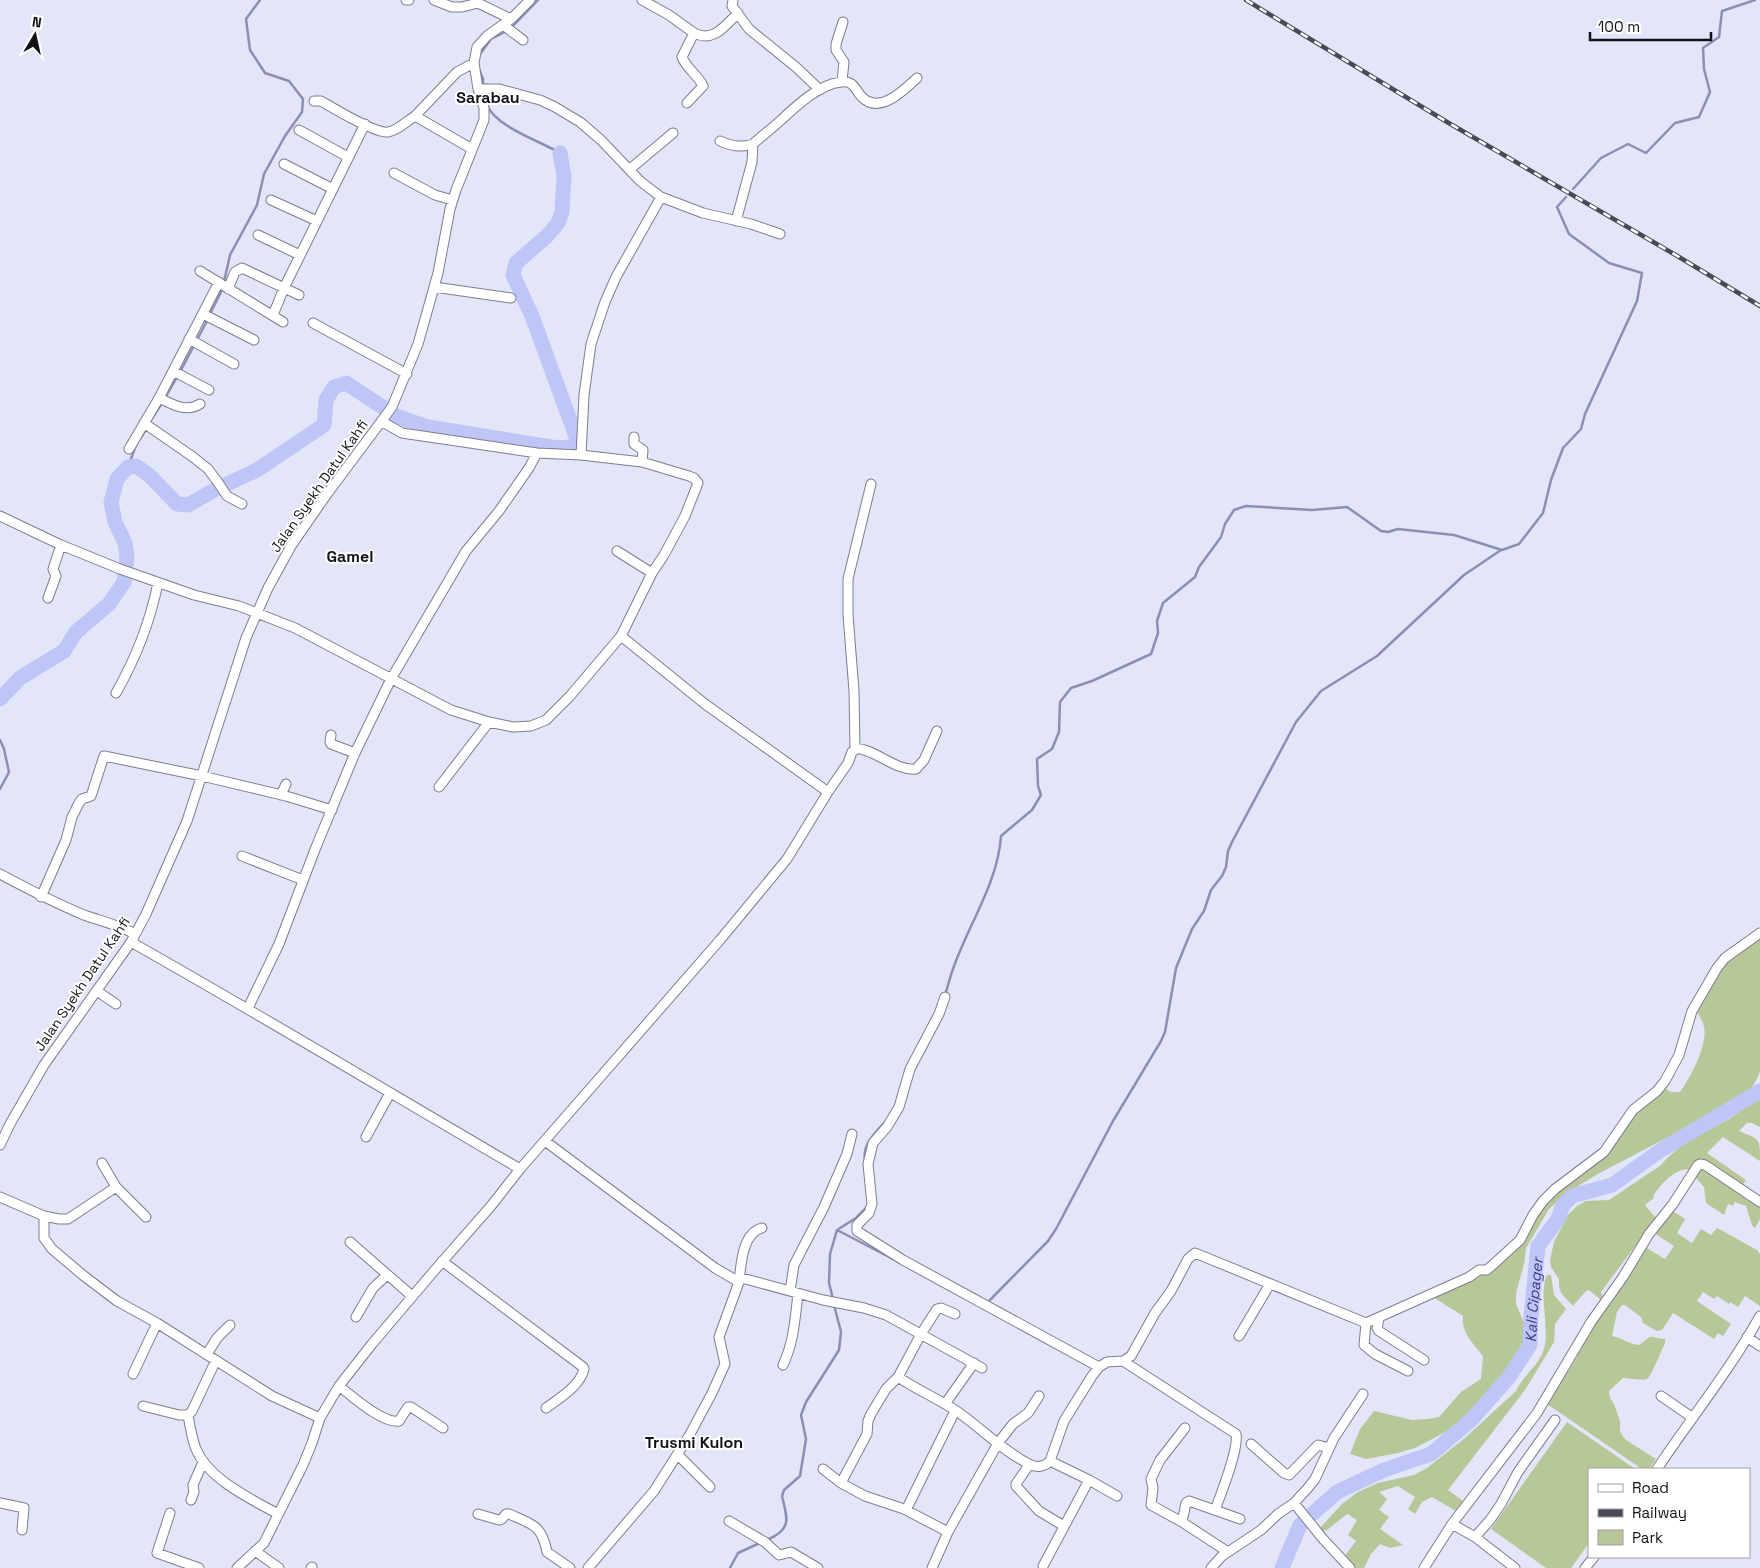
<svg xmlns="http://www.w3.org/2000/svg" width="1760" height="1568" font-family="'Space Grotesk',sans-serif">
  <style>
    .green { fill: #b7c797 }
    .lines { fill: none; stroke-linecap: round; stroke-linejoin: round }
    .stream { stroke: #8c8fb4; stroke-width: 2.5 }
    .river { stroke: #c0c5f7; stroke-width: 15 }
    .minor-casing { stroke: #7c7e8f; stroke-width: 11 }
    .minor { stroke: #fff; stroke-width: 9 }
    .rail-casing { stroke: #4a4a54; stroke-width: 4.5 }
    .rail { stroke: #fff; stroke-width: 2.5; stroke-dasharray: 8; stroke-linecap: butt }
    .labels { text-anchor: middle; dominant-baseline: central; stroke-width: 4; stroke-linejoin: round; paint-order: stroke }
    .street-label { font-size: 14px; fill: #111118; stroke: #fff }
    .water-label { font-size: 15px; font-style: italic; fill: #3d3d84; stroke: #fff }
    .quarter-label { font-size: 16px; font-weight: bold; fill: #111118; stroke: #fff }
  </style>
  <rect width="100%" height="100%" fill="#e3e5f8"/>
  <path class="green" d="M 1760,935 L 1760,1071 C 1755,1087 1746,1094 1733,1103 L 1596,1175 L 1570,1191 L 1549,1209 L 1526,1248 L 1524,1264 L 1516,1293 L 1516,1304 L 1524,1323 L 1526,1339 L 1522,1352 L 1492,1390 L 1451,1429 L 1415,1448 L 1398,1453 L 1366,1459 L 1350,1454 L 1360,1429 L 1374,1411 L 1412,1420 L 1428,1419 L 1439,1417 L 1461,1392 L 1481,1379 L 1483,1356 C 1474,1344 1461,1333 1463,1316 L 1433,1297 L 1479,1274 L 1491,1270 L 1552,1196 L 1604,1156 L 1612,1149 L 1635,1112 L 1663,1087 L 1671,1092 L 1680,1092 C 1690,1078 1708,1045 1704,1027 C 1703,1021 1699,1015 1695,1010 L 1728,959 Z
    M 1760,1097 L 1760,1127 L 1752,1123 L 1747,1123 L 1739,1131 C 1760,1140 1760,1137 1760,1161 L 1723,1137 L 1707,1153 L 1746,1180 L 1742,1186 L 1703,1160 L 1690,1171 L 1686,1169 C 1671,1172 1661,1184 1653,1196 L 1654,1198 L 1645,1205 L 1656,1218 L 1601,1292 L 1603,1298 L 1601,1300 L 1589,1290 L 1585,1292 L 1573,1306 L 1561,1293 L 1559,1286 L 1559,1279 L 1551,1267 L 1550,1260 L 1554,1242 L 1568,1215 L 1577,1206 L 1586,1201 L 1609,1200 L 1618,1194 L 1661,1165 L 1668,1157 L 1686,1142 L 1729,1119 Z
    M 1703,1166 L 1760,1204 L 1760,1219 L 1755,1228 L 1752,1225 L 1746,1206 L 1735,1202 L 1733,1206 L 1728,1204 L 1724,1215 L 1706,1203 L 1704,1187 L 1694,1176 Z
    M 1671,1210 L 1685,1219 L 1677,1233 L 1692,1243 L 1701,1229 L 1711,1235 L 1717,1228 L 1757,1250 L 1760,1254 L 1760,1306 L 1745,1296 L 1738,1307 L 1730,1302 L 1729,1304 L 1717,1296 L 1714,1299 L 1703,1292 L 1697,1301 L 1731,1324 L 1723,1336 L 1718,1333 L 1714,1339 L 1673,1313 L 1662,1330 L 1657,1331 L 1643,1323 L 1641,1317 L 1625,1305 L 1622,1305 L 1617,1312 L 1612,1336 C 1622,1338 1629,1344 1639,1345 C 1655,1333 1647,1337 1665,1339 L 1665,1343 C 1662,1349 1651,1377 1647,1379 C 1643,1381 1629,1378 1623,1378 L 1609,1391 L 1610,1398 L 1614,1404 L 1620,1421 L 1620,1431 L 1622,1435 L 1626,1440 L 1656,1459 L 1649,1469 L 1642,1469 L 1547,1404 L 1576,1359 L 1590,1330 L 1645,1247 L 1665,1259 L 1674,1246 L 1654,1233 Z
    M 1547,1275 L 1551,1275 L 1554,1295 L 1566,1309 L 1555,1324 L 1554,1342 L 1525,1390 L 1448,1490 L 1463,1501 L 1456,1511 L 1432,1497 L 1422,1502 L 1415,1514 L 1408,1509 L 1415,1497 L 1398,1486 L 1379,1492 L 1387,1499 L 1379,1510 L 1389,1517 L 1380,1529 L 1403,1545 L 1390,1548 L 1380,1544 L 1371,1554 L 1364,1568 L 1354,1568 L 1344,1557 L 1356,1541 L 1348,1535 L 1357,1520 L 1347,1514 L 1327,1530 L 1320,1531 L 1320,1528 L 1343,1503 L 1358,1492 L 1378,1483 L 1414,1475 L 1427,1468 L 1465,1438 L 1516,1391 C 1523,1375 1539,1366 1544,1349 C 1550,1327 1538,1293 1547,1275 Z
    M 1567,1422 L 1635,1469 L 1589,1469 L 1589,1543 L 1571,1568 L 1546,1568 L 1491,1529 Z"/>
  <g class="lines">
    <path class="stream" d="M 511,28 L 538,0
      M 480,54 L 491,39 L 507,31
      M 479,69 L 483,79 L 483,86
      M 487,105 C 496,127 540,141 560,153
      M 1573,189 L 1601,158 L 1628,144 L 1646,153 L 1675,123 L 1699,117 L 1710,92 L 1704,69 L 1703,48 L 1719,37 L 1722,11 L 1755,0
      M 224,282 L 230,255 L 257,205 L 264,174 L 285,136 L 302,112 L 303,99 L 289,81 L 265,73 L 250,50 L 246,19 L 260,0
      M 210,314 L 223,288
      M 180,372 L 208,319
      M 165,398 L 177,377
      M 149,423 L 162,403
      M 139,440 L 147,428
      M 128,467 L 136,445
      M 0,740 L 4,749 L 9,772 L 0,789
      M 945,995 C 948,986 950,977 953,969 C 968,925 998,883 1001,836 L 1032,810 L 1041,795 L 1038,786 L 1037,759 L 1052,749 L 1059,732 L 1060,702 L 1071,688 L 1092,681 L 1151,654 L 1158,633 L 1157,621 L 1163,603 L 1195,577 L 1199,567 L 1221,537 L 1225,524 L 1234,510 L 1246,506 L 1312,510 L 1347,507 L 1381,531 L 1388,532 L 1398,529 L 1454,535 L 1502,550 L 1519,544 L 1543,513 L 1551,480 L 1563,448 L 1581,429 L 1585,414 L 1637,301 L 1642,273 L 1609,263 L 1569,234 L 1557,207 L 1566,197
      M 865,1160 C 862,1144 876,1132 886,1121
      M 837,1230 L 893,1259
      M 833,1299 L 829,1283 L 830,1254 L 837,1230 L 856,1218 L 867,1207
      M 990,1300 L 1048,1241 L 1056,1229 L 1113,1121 L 1161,1041 L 1165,1032 L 1176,968 L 1192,929 L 1204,911 L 1211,890 L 1222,876 L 1226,867 L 1228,851 L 1232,842 L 1296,722 L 1321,691 L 1377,656 L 1464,575 L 1501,550
      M 767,1540 C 793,1529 787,1518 782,1496 L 784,1490 L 800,1476 L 806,1439 L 801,1415 L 806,1402 L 839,1350 L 841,1332 L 834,1305
      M 730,1568 L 738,1553 L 762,1542"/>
    <g class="river">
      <path d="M 0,699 L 20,678 L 64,651 L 76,632 L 109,604 L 124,582 L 127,557 L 125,543 L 115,522 L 111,502 L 117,479 L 128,467 L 136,466 L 149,475 L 177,504 L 188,505 L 216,489 L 257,470 L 324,425 L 326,400 L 334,387 L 346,383 L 396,416 L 428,427 L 551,447 L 569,448 L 578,442 L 532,316 L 513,275 L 516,263 L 547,236 L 558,223 L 562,212 L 564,176 L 560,153"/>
      <path id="s1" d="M 1282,1568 L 1300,1525 L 1337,1492 L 1384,1470 L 1431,1454 L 1471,1420 L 1509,1377 L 1530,1345 L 1531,1316 L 1538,1246 L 1558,1219 L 1563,1205 L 1572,1196 L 1612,1185 L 1661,1150 L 1760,1091"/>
    </g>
    <g class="minor-casing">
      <path id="minor" d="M 406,0 L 409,0
        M 434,0 L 452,7 L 462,7 L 478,3 L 511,19
        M 642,0 L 669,15 L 694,33 L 682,57 C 686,68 698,75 703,86 L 687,103
        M 733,0 L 732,6 L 749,29 L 797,68 L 820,90
        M 503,25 L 523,40
        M 694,33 C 713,43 725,26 738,13
        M 842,81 L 844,62 L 836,50 L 836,44 L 843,22
        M 478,89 L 499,89 L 540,100 L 555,107 L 580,122 L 601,140 L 640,181 L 661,197 L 703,213 L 751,224 L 780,234
        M 314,101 L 321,101 C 333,108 376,134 388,132 C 397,131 407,121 415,116 L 472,149
        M 415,116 L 457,72 L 474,63
        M 299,130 L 348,157
        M 720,141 C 732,146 740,148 753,144 C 762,136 771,129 780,121 C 795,107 819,84 841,82 C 853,80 855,89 861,96 C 879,116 904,90 917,78
        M 284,164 L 333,189
        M 630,169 L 673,133
        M 394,173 L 435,195 L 452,200
        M 271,200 L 317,221
        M 736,221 L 752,162 L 753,144
        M 258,235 L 300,255
        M 200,271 L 283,322
        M 434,287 L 511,298
        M 228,289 L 235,272 L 242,268 L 299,295
        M 203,314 L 254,340
        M 273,315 L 284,288 L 365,124
        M 313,323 L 407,374
        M 189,339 L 234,364
        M 173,371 L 209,390
        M 159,398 C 173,404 185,413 200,404
        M 144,423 L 193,457 L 208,469 L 217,481 L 227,496 L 242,504
        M 634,437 L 634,444 L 643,450 L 642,462
        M 129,449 L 159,398 L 219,282
        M 581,455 L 584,395 L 591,344 L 605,302 L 616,277 L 661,197
        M 0,516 L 61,545 L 120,569 L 194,595 L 239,606 L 295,628 L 451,710 L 489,722 L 513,727 L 531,726 L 546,720 L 570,696 L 621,636 L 652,573 L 664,555 L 685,516 L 698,483 L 694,478 L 689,476 L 642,462 L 581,455 L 537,453 L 402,433 L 381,421
        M 617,551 L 652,573
        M 48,598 L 56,576 L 53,569 L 61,545
        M 621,636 L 705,704 L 828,792
        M 116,693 C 136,658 150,622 158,583
        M 331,735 L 330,742 L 331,744 L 355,753
        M 855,750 L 854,691 L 848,615 L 848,579 L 871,484
        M 439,787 L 489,722
        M 281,795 L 286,784
        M 242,856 L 303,880
        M 0,874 C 28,889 55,903 84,915 C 101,921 119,925 135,934
        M 41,897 L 66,840 L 72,817 L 79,803 L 82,799 L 91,796 L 104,756 L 202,776 L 286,796 L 332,810
        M 131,942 C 262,1016 390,1093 520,1169
        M 97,991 L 116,1004
        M 945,997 L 939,1014 L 910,1069 L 899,1107 L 887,1127 L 873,1143 L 868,1164 L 872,1204 L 869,1213 L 857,1225 L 857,1231 L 903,1260 L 1099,1367
        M 248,1008 L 279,944 L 316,847 L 355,753 L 391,679 L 466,551 L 499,511 L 529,468 L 537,453
        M 366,1137 L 390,1093
        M 545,1141 L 715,1268 L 739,1282 C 741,1265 742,1233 762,1228
        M 0,1145 L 10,1124 L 44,1065 L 131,942 L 146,914 L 187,821 L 246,638 L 268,588 L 291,546 L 327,494 L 392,407 L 418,344 L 438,273 L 450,209 L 456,190 L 484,120 L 484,108 L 478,89 L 474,63 L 477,47 L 487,36 L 511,19 L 530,0
        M 116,1187 L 146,1217
        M 0,1197 L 44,1216 L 44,1238 L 52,1249 L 84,1276 L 117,1301 L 157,1323 L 272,1396 L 320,1418
        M 44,1216 L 59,1219 L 68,1219 L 116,1187 L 102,1163
        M 350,1242 L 412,1296
        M 442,1261 L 583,1367 L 584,1369 C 580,1386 560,1398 546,1408
        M 790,1291 L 794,1265 L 824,1207 L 847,1154 L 852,1134
        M 955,1314 L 941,1308 L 937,1309 L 921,1334 L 898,1377 C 917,1390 939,1399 958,1412 C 982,1429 1003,1451 1029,1464 C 1036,1468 1044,1467 1050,1461 L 1064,1421 L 1092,1376 L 1099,1367 L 1107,1362 L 1123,1361 L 1131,1356 L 1155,1313 L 1171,1291 L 1188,1259 L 1195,1253 L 1366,1323 L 1469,1277 L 1479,1270 L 1487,1270 L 1520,1240 L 1533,1215 L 1543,1201 L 1555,1189 L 1604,1152 L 1633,1110 L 1657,1091 L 1665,1081 L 1679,1055 L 1692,1011 L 1717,968 L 1725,958 L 1760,933
        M 356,1317 L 373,1288 L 387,1275
        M 1379,1318 L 1377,1328 L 1379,1331 L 1424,1360
        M 1366,1323 L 1364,1345 L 1375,1354 L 1408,1371
        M 1239,1336 L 1270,1284
        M 1747,1337 L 1760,1346
        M 207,1354 L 217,1338 L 230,1325
        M 1123,1361 L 1236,1434 C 1239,1449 1221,1494 1215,1510
        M 783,1365 C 794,1342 795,1318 798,1294
        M 133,1374 L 157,1323
        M 339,1386 C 352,1396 383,1424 399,1421 L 408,1407 L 411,1407 L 443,1428
        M 1661,1396 L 1693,1418
        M 945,1404 L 974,1363
        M 143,1406 L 179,1415 L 188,1415 L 192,1411 L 216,1360
        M 188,1415 C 190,1427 192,1439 196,1449 C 208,1479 251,1499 278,1514
        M 1185,1428 L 1160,1460 L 1151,1479 L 1153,1488 L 1151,1505 L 1182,1522 L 1228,1552
        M 1251,1444 L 1284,1473 L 1289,1475 L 1318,1445 L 1329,1448
        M 678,1455 L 710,1487
        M 1050,1461 L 1089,1480 L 1117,1496
        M 1029,1465 L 1016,1484 L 1016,1486 L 1039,1511 L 1064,1526
        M 823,1469 L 841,1483 L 865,1496 L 904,1509 L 948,1532
        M 1657,1469 C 1691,1418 1730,1370 1760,1316
        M 841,1483 L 867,1434 L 868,1421 L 871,1414 L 886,1389 L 898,1377
        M 191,1500 L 194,1492 L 193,1485 L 203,1462
        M 0,1503 L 24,1508 L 22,1530
        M 1294,1503 L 1323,1539 L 1350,1568
        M 906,1510 L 955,1411
        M 170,1513 L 157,1553 L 199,1568
        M 478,1514 L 499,1520 L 502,1519 L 506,1514 L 509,1514 C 532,1524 542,1525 547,1552 L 570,1568
        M 729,1521 L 765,1542 L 779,1555 L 791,1552 L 818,1568
        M 1182,1522 L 1186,1503 L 1189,1501 L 1240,1519
        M 1452,1524 L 1475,1537 L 1515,1568
        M 1475,1537 L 1490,1520 L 1501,1504 L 1518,1472 L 1555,1420
        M 255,1551 L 279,1568
        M 1043,1566 L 1089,1480
        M 237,1568 L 264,1543 L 303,1465 L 312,1443 L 320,1418 L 339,1386 L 372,1344 L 434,1271 L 491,1206 L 520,1169 L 720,940 L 787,859 L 828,792 L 848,763 L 852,752 L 856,748 C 877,750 895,771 916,769 L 924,760 L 937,731
        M 311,1568 L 312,1567
        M 588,1568 L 654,1491 L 689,1436 L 712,1393 L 725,1364 L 719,1337 L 739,1282 L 742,1278 L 823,1300 L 864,1308 L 886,1315 L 982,1368
        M 932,1568 L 948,1532 L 998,1443 L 1013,1424 L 1028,1413 L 1039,1396
        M 1211,1568 L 1222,1556 L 1261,1530 L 1278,1514 L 1294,1503 L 1307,1489 L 1315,1479 L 1334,1438 L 1363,1394
        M 1424,1568 L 1452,1524 L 1537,1413 L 1591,1322 L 1623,1277 L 1649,1234 L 1673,1204 L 1698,1165 L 1700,1164 L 1705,1165 L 1760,1202
        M 1585,1568 L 1594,1557"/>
    </g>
    <use href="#minor" class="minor"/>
    <g class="rail-casing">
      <path id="rail" d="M 1246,0 L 1447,122 L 1679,257 L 1760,306"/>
    </g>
    <use href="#rail" class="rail"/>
  </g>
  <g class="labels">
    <g class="street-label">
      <text transform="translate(319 486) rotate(-55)">Jalan Syekh Datul Kahfi</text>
      <text transform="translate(82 984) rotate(-56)">Jalan Syekh Datul Kahfi</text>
    </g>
    <g class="water-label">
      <text stroke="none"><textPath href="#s1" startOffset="391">Kali Cipager</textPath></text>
    </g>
    <g class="quarter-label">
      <text x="488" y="97">Sarabau</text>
      <text x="350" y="556">Gamel</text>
      <text x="694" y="1442">Trusmi Kulon</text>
    </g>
  </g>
  <rect x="1588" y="1468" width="162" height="90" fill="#ffffff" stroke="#a0a0a3"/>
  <rect x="1598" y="1484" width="25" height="8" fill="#ffffff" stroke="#a0a0a3"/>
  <text x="1632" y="1493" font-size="15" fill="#111118">Road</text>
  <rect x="1598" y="1509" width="25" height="8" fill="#4a4a54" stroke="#a0a0a3"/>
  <text x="1632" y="1518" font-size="15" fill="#111118">Railway</text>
  <rect x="1598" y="1530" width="25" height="15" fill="#b7c797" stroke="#a0a0a3"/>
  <text x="1632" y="1543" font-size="15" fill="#111118">Park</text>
  <g transform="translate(35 35) rotate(9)" stroke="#ffffff" stroke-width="4" paint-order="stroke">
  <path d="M0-4L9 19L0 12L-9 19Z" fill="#111118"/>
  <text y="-8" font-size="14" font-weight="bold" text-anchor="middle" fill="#111118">N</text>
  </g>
  <path d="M1590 32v8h121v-8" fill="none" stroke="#111118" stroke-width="2.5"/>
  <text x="1598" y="32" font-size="15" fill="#111118" stroke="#ffffff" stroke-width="4" paint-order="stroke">100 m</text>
</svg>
